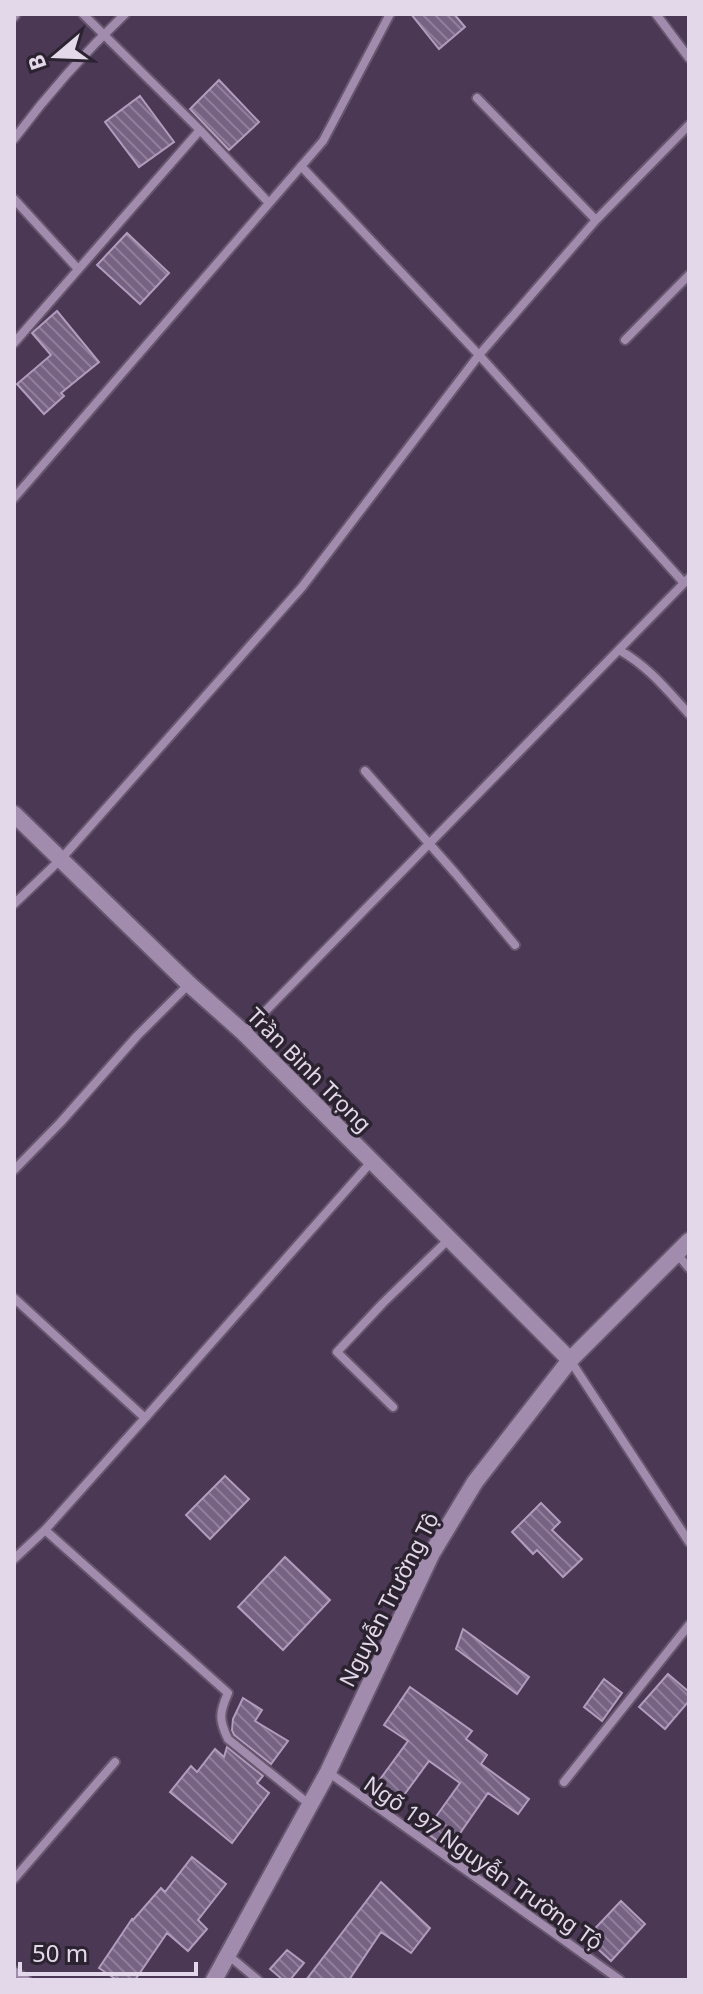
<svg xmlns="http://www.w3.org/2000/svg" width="703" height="1994" font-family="'Noto Sans',sans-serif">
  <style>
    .building { fill: url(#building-back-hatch); stroke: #b29cbe; stroke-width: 2 }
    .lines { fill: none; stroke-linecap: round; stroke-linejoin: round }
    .street-casing { stroke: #66566e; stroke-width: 12 }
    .secondary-casing { stroke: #66566e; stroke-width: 20 }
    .street { stroke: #a18cad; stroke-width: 8 }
    .secondary { stroke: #a18cad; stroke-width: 16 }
    .labels { text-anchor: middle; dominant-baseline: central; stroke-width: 7; stroke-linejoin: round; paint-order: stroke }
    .street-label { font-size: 22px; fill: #e3d8e9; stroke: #2c2330 }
  </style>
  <defs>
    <pattern id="building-back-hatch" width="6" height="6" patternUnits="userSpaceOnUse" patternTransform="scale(2)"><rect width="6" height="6" fill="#766282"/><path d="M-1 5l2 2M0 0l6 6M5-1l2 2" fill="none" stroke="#907f9a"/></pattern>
  </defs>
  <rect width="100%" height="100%" fill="#4a3854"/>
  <path class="building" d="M 411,14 L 454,14 L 465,27 L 439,49 Z
    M 219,80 L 259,122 L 229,150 L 190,109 Z
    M 140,96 L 174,142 L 139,167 L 105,122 Z
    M 127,233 L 169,273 L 140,304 L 97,265 Z
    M 57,311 L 99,362 L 61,393 L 64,396 L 44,414 L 17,384 L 51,355 L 32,333 Z
    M 225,1476 L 249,1499 L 210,1539 L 186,1515 Z
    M 541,1503 L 560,1522 L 552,1530 L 582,1559 L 563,1577 L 537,1550 L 533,1554 L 512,1532 Z
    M 285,1557 L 330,1600 L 283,1650 L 238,1607 Z
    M 463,1629 L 529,1677 L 517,1694 L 456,1649 Z
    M 668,1674 L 689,1692 L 689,1701 L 665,1729 L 639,1707 Z
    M 604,1679 L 622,1693 L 602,1721 L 584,1707 Z
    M 410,1687 L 472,1731 L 466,1739 L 487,1755 L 481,1764 L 529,1799 L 518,1814 L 488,1793 L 449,1849 L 425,1832 L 460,1783 L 429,1761 L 393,1810 L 370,1793 L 408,1741 L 384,1725 Z
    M 243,1698 L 262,1710 L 255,1721 L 288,1741 L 271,1764 L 234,1735 L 232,1730 L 233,1719 Z
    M 227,1747 L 263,1776 L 257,1783 L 269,1793 L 232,1843 L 170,1792 L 191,1766 L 197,1772 L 215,1749 L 224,1757 Z
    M 192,1857 L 226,1884 L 198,1920 L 207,1929 L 188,1951 L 167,1933 L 135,1980 L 117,1980 L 99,1968 L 132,1919 L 133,1920 L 161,1888 L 165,1892 Z
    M 381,1882 L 430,1928 L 411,1953 L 381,1932 L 349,1980 L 306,1980 Z
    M 621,1901 L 645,1924 L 611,1961 L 586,1938 Z
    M 287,1950 L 304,1963 L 290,1980 L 283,1980 L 270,1969 Z"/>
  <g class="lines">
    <g class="street-casing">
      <path id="street" d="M 83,14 L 200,130 L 269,203
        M 656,14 L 689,58
        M 14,17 L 16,14
        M 477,98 L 596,220
        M 14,139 C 47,95 85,52 125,14
        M 301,166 L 479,355 L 684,583
        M 14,199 L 78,269
        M 625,340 L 689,275
        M 14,343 L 200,130
        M 14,498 L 323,141 L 390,14
        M 619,650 C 648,666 667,690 689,714
        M 365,771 L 456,874 L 515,945
        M 14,904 L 61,859 L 302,587 L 479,355 L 596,220 L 689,125
        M 244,1033 L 689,578
        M 14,1170 L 60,1123 L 137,1036 L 189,984
        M 677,1254 L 689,1268
        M 14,1298 L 145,1418
        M 570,1360 L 689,1542
        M 393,1407 L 337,1352 L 383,1303 L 449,1239
        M 45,1530 L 228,1693 C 219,1713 219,1720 228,1739 L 309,1804
        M 14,1559 L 45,1530 L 145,1418 L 372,1161
        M 328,1772 L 620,1980
        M 564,1782 L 689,1625
        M 14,1879 L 115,1762
        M 228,1955 L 258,1980
        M 14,1971 L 27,1980"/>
    </g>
    <g class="secondary-casing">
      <path id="secondary" d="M 14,814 L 189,984 L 244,1033 L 570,1360
        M 214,1980 L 328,1772 L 432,1553 L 475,1482 L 570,1360 L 689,1241"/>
    </g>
    <use href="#street" class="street"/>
    <use href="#secondary" class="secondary"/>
  </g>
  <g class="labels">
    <g class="street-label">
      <text transform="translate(310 1069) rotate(45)">Trần Bình Trọng</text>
      <text transform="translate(388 1599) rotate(-63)">Nguyễn Trường Tộ</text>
      <text transform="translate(484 1862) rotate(35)">Ngõ 197 Nguyễn Trường Tộ</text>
    </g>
  </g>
  <rect width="703" height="1994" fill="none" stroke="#e3d8e9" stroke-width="32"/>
  <g transform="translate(56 56) rotate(251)" stroke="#2c2330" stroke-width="6" paint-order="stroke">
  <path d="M0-6L14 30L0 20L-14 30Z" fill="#e3d8e9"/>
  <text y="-12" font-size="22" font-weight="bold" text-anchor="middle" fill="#e3d8e9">B</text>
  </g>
  <path d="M20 1962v12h176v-12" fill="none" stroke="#e3d8e9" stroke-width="4"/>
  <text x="32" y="1962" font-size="24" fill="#e3d8e9" stroke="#2c2330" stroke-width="6" paint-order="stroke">50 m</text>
</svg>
